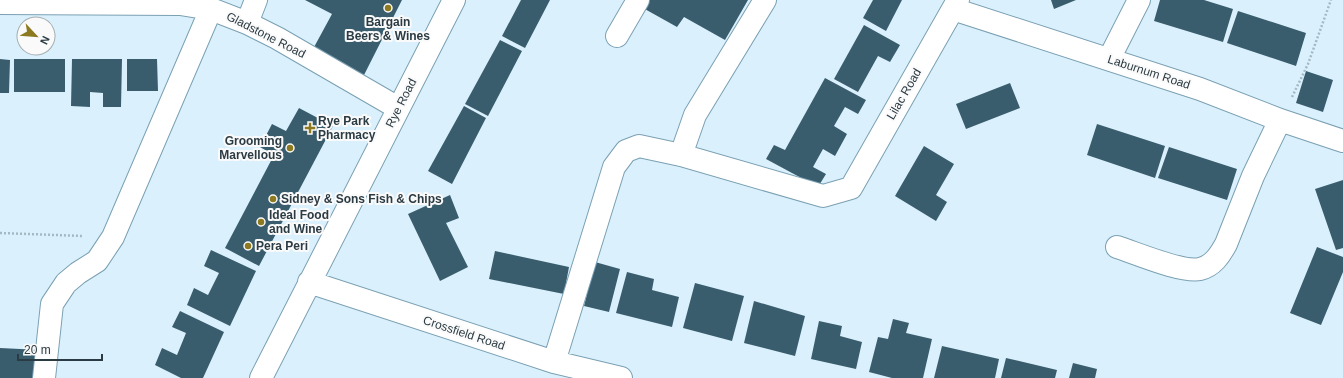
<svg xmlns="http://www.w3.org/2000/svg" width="1343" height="378" font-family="Arial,sans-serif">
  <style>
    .building { fill: #3a5d6e }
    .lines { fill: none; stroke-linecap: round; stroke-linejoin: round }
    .minor-casing { stroke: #7ba0b3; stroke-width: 24 }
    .path { stroke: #a4b9c3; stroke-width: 2.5; stroke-dasharray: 2 2; stroke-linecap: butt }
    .minor { stroke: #fff; stroke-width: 22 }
    .poi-dot { fill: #8d7a20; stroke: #fafafa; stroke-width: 1.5 }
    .labels { text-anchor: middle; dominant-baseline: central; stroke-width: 4; stroke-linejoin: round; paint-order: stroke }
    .poi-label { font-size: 12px; font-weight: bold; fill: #2b3b43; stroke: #fafafa; text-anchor: start }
    .street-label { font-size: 12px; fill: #2b3b43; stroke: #fafafa }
  </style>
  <rect width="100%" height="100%" fill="#daf1fd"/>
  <path class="building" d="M 305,0 L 402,0 L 364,75 L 313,49 L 332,14 Z
    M 521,0 L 550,0 L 525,48 L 502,36 Z
    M 648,0 L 748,0 L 725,40 L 684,17 L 677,27 L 643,8 Z
    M 873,0 L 902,0 L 886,31 L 863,18 Z
    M 1051,0 L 1076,0 L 1054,9 Z
    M 1160,0 L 1204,0 L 1233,9 L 1223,42 L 1154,21 Z
    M 1238,11 L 1306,33 L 1296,66 L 1227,43 Z
    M 864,25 L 900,45 L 890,62 L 878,56 L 858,92 L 834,79 Z
    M 500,40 L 522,51 L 488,116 L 465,104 Z
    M 0,59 L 10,60 L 9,93 L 0,93 Z
    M 14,59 L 65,59 L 65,92 L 14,92 Z
    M 72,59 L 122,59 L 121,107 L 103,107 L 103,93 L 90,92 L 90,107 L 71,106 Z
    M 127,59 L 157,59 L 158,91 L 127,91 Z
    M 1306,71 L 1333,80 L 1323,112 L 1296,103 Z
    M 825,78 L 866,100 L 858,114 L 845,107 L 834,126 L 847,134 L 835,156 L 823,149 L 813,167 L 826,174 L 818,187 L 766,159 L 774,145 L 785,150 Z
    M 1010,83 L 1020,108 L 966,129 L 956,104 Z
    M 464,106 L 486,118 L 452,184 L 428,171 Z
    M 299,108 L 333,126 L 259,266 L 225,248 L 274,155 L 260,147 L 272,124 L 286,131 Z
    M 1097,124 L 1165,146 L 1155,178 L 1087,155 Z
    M 924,146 L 954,164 L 936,195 L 947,202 L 936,221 L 895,196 Z
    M 1169,147 L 1237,169 L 1227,200 L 1158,178 Z
    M 1343,180 L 1343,248 L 1336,250 L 1315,189 Z
    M 450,195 L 459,218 L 446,223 L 468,267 L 440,281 L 408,214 Z
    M 1317,247 L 1343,257 L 1343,272 L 1321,325 L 1290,313 Z
    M 211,250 L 256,271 L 230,326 L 187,305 L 194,288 L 208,295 L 219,273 L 204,266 Z
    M 495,251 L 569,267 L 564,294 L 489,279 Z
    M 595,262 L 620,269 L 609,312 L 584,306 Z
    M 627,272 L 654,279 L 652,290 L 679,297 L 672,327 L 616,313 Z
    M 695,283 L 744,296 L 732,341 L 683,328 Z
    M 754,301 L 805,316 L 795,356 L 744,343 Z
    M 180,311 L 224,332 L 203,378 L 181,378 L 155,365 L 162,348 L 177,355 L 186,333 L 172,327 Z
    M 893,319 L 909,323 L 906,333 L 932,339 L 923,378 L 892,378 L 869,372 L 878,337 L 888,339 Z
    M 819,321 L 842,326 L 840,336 L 862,342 L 856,369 L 811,359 Z
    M 942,346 L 999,359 L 995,378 L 934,378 Z
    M 0,348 L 41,350 L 39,378 L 0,378 Z
    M 1006,358 L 1057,370 L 1055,378 L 1001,378 Z
    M 1073,363 L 1097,369 L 1095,378 L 1069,378 Z"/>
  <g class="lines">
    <g class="minor-casing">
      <path id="minor" d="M 0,3 L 180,4 L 211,9 L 247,23 L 277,38 L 398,108
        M 953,9 L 1200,89 L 1280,120 L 1343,141
        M 247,23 L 256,0
        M 617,36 L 638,0
        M 1109,59 L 1139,0
        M 681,155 L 695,115 L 765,0
        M 1117,247 C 1136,253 1182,273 1200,269 C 1213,266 1220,255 1226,244 L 1253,176 L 1280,120
        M 309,282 L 554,362 L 621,378
        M 554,362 L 614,167 L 626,151 L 639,146 L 681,155 L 823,196 L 851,188 L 958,0
        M 44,378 L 52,304 L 66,283 L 78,273 L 97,261 L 113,237 L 211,9
        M 261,378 L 454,0"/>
    </g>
    <path class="path" d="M 1292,97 L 1308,64 L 1331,0
      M 0,233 L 83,236"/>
    <use href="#minor" class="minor"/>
  </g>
  <g class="poi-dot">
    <circle cx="388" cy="8" r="4"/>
    <path d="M308 122h4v4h4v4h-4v4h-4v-4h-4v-4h4z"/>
    <circle cx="290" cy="148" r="4"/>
    <circle cx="273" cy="199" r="4"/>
    <circle cx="261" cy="222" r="4"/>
    <circle cx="248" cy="246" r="4"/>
  </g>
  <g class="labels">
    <g class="poi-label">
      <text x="388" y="22" text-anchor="middle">Bargain<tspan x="388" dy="14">Beers &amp; Wines</tspan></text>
      <text x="318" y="121">Rye Park<tspan x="318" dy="14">Pharmacy</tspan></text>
      <text x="282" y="141" text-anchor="end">Grooming<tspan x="282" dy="14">Marvellous</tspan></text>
      <text x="281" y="199">Sidney &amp; Sons Fish &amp; Chips</text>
      <text x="269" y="215">Ideal Food<tspan x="269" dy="14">and Wine</tspan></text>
      <text x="256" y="246">Pera Peri</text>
    </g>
    <g class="street-label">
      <text transform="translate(266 35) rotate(27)">Gladstone Road</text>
      <text transform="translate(1149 72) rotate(18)">Laburnum Road</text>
      <text transform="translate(904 94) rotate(-60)">Lilac Road</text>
      <text transform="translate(401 103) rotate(-63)">Rye Road</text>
      <text transform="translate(464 333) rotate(18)">Crossfield Road</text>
    </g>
  </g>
  <g transform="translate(36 36) rotate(116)"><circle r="19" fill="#fafafa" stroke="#a7aeb1"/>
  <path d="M0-3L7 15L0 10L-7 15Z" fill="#8d7a20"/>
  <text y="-6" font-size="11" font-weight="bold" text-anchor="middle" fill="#2b3b43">N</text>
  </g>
  <path d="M18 354v6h84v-6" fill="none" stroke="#2b3b43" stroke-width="2"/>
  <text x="24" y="354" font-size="12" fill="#2b3b43" stroke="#fafafa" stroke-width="3" paint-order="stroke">20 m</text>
</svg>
